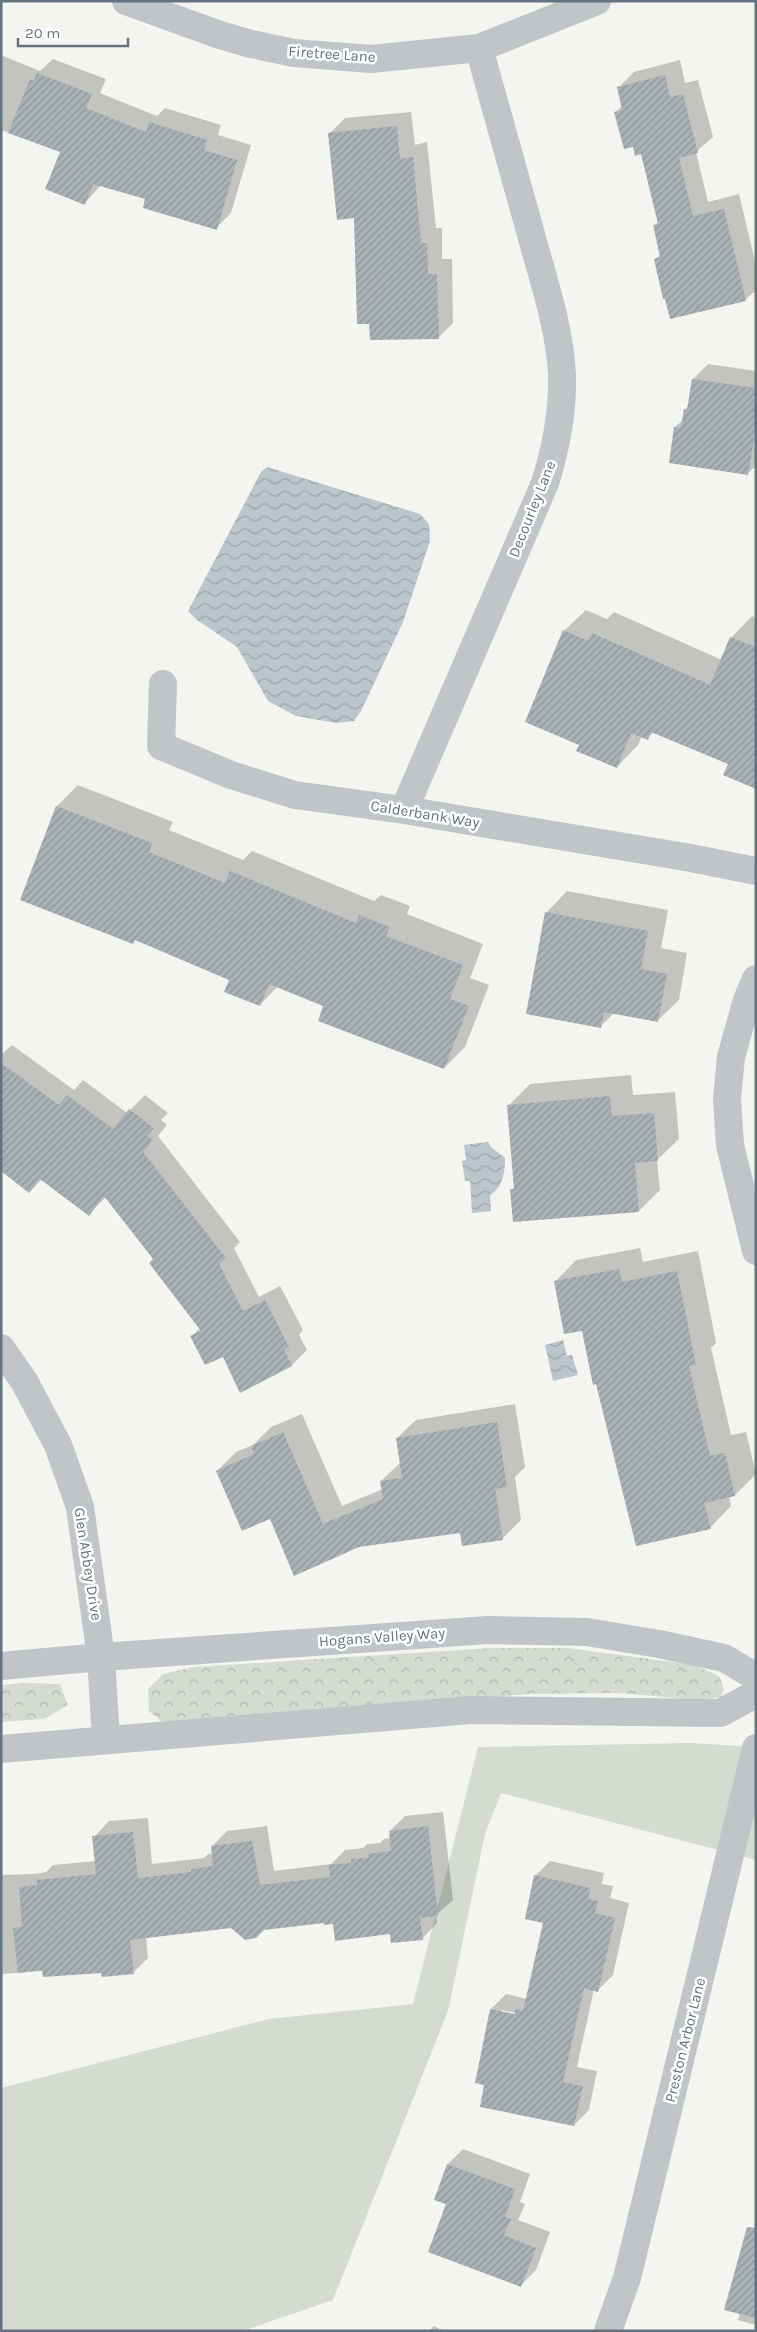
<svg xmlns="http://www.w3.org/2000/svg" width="757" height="2332" font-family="Karla,sans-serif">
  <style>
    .grass { fill: #d5dbd1 }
    .forest { fill: url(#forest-crowns) }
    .water { fill: url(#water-waves) }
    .shadow { fill: #0003; fill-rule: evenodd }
    .building { fill: url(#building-hatch) }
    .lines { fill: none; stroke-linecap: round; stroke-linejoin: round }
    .minor { stroke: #c1c5c8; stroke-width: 28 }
    .labels { text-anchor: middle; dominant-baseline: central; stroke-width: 5; stroke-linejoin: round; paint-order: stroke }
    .street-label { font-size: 15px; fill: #637481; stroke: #fff }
  </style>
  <defs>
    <pattern id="forest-crowns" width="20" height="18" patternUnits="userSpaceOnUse" patternTransform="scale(1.25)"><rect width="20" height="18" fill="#d5dbd1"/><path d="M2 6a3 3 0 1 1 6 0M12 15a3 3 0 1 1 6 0" fill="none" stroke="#b0b6af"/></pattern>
    <pattern id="water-waves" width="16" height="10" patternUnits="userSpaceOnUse" patternTransform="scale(1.25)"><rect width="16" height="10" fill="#bac6cb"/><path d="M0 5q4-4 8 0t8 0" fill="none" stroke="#9ba5aa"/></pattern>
    <pattern id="building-hatch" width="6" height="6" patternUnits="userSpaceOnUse" patternTransform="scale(1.25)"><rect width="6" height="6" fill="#aab2b6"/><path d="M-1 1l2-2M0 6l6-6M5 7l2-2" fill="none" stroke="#8e9599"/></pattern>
  </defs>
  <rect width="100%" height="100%" fill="#f4f4f0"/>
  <path class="grass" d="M 690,1743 L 756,1747 L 756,1860 L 501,1793 L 485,1834 L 448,2011 L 333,2300 L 242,2331 L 1,2331 L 1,2088 L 269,2019 L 413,2004 L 478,1747 Z"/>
  <path class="forest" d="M 491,1648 L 567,1648 L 695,1665 L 720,1677 L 724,1689 L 721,1697 L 701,1700 L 618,1693 L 529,1694 L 163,1723 L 149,1711 L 148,1689 L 163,1674 L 194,1667 Z
    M 23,1683 L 60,1684 L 68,1705 L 44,1719 L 1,1722 L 1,1685 Z"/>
  <path class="water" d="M 267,467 L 420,514 L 429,524 L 430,541 L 403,622 L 361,711 L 354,721 L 336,723 L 296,716 L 268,701 L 237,647 L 197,620 L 188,611 L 261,472 Z
    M 488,1142 L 491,1147 L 505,1158 C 505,1172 503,1187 490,1195 L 491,1211 L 472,1213 L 470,1181 L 465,1181 L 462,1161 L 466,1160 L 464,1145 Z
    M 563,1340 L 567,1356 L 572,1355 L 578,1375 L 553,1381 L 545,1345 Z"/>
  <path class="shadow" d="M 1,55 L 40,71 L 53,59 L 106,79 L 100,93 L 157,116 L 165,108 L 221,125 L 218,135 L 251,145 L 231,213 L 216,228 L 146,198 L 101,185 L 84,204 L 62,151 L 1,130 Z
    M 680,60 L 685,83 L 698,80 L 713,137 L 696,152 L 708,202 L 739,194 L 756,265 L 756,290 L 745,300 L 655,260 L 661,254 L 654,226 L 659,221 L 642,153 L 634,146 L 616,112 L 623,105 L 619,87 L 634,72 Z
    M 411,112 L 415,145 L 427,142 L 436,228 L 442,228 L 442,259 L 452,259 L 453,323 L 438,338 L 356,217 L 330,133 L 345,118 Z
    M 708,364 L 756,371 L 756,466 L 748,473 L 675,427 L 684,419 L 685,410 L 689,405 L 693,379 Z
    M 586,610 L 607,619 L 614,612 L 722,660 L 731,638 L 752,616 L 756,618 L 756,787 L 729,763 L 654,732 L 647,738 L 642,736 L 638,745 L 617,767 L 581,744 L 564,631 Z
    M 78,785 L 173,822 L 169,830 L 243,860 L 252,851 L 374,901 L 381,895 L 410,906 L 407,914 L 483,944 L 470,978 L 489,985 L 465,1047 L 444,1068 L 325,1005 L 278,986 L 260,1005 L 230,979 L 136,939 L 133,943 L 21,899 L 57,806 Z
    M 567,891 L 668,910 L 661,948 L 687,953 L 679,1000 L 657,1021 L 614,1013 L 601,1026 L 546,913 Z
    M 12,1045 L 74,1090 L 83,1080 L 127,1113 L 145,1095 L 168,1113 L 161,1120 L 167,1125 L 158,1136 L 240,1242 L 234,1248 L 259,1297 L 280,1286 L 303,1330 L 299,1335 L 307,1350 L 292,1365 L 223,1355 L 192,1336 L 201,1327 L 154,1259 L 106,1197 L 88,1214 L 42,1179 L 29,1192 L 1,1162 L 1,1055 Z
    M 631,1075 L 633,1095 L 675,1092 L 679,1139 L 657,1160 L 660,1190 L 639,1211 L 512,1190 L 516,1186 L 509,1105 L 530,1084 Z
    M 640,1248 L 643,1262 L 698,1251 L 716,1343 L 711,1348 L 731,1435 L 746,1432 L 756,1474 L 735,1495 L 729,1496 L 731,1506 L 710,1528 L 583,1329 L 555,1282 L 576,1260 Z
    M 515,1404 L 525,1467 L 515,1477 L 521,1520 L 502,1539 L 461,1531 L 359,1546 L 270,1517 L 217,1471 L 236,1452 L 253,1445 L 271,1427 L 302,1414 L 342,1506 L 383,1489 L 381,1481 L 401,1462 L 397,1438 L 416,1420 Z
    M 443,1812 L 453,1900 L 436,1915 L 437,1923 L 422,1939 L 325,1922 L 231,1927 L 146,1937 L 148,1958 L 133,1973 L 44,1971 L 1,1974 L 1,1875 L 35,1874 L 46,1872 L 53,1865 L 96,1861 L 94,1837 L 109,1821 L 148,1818 L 152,1864 L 204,1858 L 208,1854 L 213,1853 L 212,1846 L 227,1831 L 267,1826 L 274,1871 L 331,1864 L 345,1850 L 363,1848 L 367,1844 L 380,1843 L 384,1839 L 391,1838 L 390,1831 L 405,1816 Z
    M 550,1861 L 604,1873 L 602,1884 L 613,1886 L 610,1898 L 629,1903 L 613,1975 L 598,1990 L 594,1989 L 577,2067 L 597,2071 L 589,2110 L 574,2125 L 486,2084 L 476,2082 L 491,2009 L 506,1994 L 527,1999 L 544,1922 L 535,1876 ZM 501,2010 L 522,2014 L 521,2017 L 501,2012 Z
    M 463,2149 L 530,2174 L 520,2202 L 525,2204 L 518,2220 L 550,2232 L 536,2270 L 521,2285 L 448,2203 L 436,2199 L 448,2164 Z
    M 756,2262 L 756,2325 L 738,2320 Z
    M 434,2326 L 444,2331 L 429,2331 Z"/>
  <path class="building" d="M 37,73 L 92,94 L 86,108 L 146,132 L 149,122 L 207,140 L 204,150 L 237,160 L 217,230 L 143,208 L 145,199 L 93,184 L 85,205 L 45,189 L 60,152 L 8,133 L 30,79 L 34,81 Z
    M 665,75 L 670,97 L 683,94 L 698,153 L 679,158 L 693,216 L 724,209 L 746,301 L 670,319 L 665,299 L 663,299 L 654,259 L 660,257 L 653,225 L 658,224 L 641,154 L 635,156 L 633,147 L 624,149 L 614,112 L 622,110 L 617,87 Z
    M 397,126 L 400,159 L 413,157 L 421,243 L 427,243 L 428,274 L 437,274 L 439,339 L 370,340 L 369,324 L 357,324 L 354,218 L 337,220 L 328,133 Z
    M 692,379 L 756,388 L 756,427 L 748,475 L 669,463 L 674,427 L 681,428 L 684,409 L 687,410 Z
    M 563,630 L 588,641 L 592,633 L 710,685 L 730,637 L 756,647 L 756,789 L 723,775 L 728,764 L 651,732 L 648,740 L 631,733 L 617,768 L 576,751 L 579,745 L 525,722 Z
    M 56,806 L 152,843 L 149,852 L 225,883 L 230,871 L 356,923 L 359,915 L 390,927 L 386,936 L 463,965 L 450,999 L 469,1006 L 444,1069 L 318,1021 L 323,1006 L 269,984 L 260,1006 L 224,992 L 229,980 L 135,940 L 133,944 L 20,900 Z
    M 545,912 L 648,931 L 641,969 L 667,974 L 658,1022 L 604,1012 L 601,1028 L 526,1014 Z
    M 1,1063 L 59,1105 L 67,1095 L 113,1129 L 129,1109 L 154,1128 L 147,1136 L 153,1140 L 143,1152 L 226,1258 L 219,1264 L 243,1311 L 265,1300 L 289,1347 L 284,1349 L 292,1366 L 240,1393 L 223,1357 L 205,1365 L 190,1336 L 201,1331 L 149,1263 L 153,1259 L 104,1196 L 89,1216 L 40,1179 L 29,1193 L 1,1171 Z
    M 610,1096 L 612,1116 L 654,1113 L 658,1161 L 635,1163 L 639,1212 L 513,1222 L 510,1189 L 514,1189 L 507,1105 Z
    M 619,1269 L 622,1282 L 677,1271 L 696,1365 L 689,1366 L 710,1456 L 725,1453 L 735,1496 L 704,1503 L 711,1529 L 636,1546 L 596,1384 L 593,1385 L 582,1331 L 564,1334 L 554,1281 Z
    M 497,1422 L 507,1487 L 495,1489 L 503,1540 L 462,1546 L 460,1533 L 359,1547 L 294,1576 L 270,1519 L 242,1531 L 216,1471 L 254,1454 L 251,1446 L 283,1432 L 323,1524 L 383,1499 L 380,1481 L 402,1478 L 396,1438 Z
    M 428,1826 L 438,1916 L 420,1918 L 423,1940 L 391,1943 L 390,1934 L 335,1941 L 333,1924 L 324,1925 L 324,1923 L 264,1930 L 256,1938 L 245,1940 L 231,1928 L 130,1940 L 134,1974 L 102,1977 L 101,1973 L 43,1977 L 42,1970 L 18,1973 L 13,1928 L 22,1927 L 19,1887 L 37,1885 L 37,1880 L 96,1874 L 92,1836 L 133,1832 L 138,1878 L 191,1872 L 191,1869 L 213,1866 L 211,1846 L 252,1841 L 260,1885 L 330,1877 L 329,1865 L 351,1863 L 351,1859 L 368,1858 L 368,1854 L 391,1851 L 389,1831 Z
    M 534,1875 L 590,1888 L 588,1899 L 598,1901 L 595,1913 L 615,1918 L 598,1992 L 584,1988 L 563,2082 L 583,2086 L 574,2126 L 480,2107 L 484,2085 L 475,2083 L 490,2009 L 515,2014 L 516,2009 L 523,2011 L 543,1923 L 525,1919 Z
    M 447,2164 L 515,2189 L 505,2217 L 511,2219 L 504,2235 L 536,2248 L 521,2287 L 428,2252 L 446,2204 L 434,2200 Z
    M 747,2227 L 756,2228 L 756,2318 L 724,2310 Z"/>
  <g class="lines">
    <path class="minor" d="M 126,1 L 220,35 L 251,44 L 294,53 L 371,59 L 479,48 L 597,1
      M 163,684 L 161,746 L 231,775 L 295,795 L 404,810 L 691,858 L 756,871
      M 404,810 L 545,483 C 556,448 563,412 562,375 C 560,329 544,282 532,238 C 514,174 496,111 479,48
      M 756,979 L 747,1000 L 731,1057 L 727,1099 L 730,1145 L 756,1251
      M 1,1348 L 24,1381 L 58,1445 L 80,1507 L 101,1657 L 106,1739
      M 1,1666 L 101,1657 L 488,1630 L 587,1632 L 659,1644 L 724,1658 L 756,1677
      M 1,1749 L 471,1710 L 720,1713 L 756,1694
      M 608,2331 L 627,2278 L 756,1748"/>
  </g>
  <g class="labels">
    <g class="street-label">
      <text transform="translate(332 54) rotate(4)">Firetree Lane</text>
      <text transform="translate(532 509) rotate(-68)">Decourley Lane</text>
      <text transform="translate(425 814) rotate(9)">Calderbank Way</text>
      <text transform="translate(88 1564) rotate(81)">Glen Abbey Drive</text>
      <text transform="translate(382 1637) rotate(-4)">Hogans Valley Way</text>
      <text transform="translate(685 2040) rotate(-76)">Preston Arbor Lane</text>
    </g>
  </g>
  <rect width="757" height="2332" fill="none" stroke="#637481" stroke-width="5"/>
  <path d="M18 38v8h110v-8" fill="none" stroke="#637481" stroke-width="2.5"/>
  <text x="25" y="38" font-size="15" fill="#637481" stroke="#ffffff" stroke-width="4" paint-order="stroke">20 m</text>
</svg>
